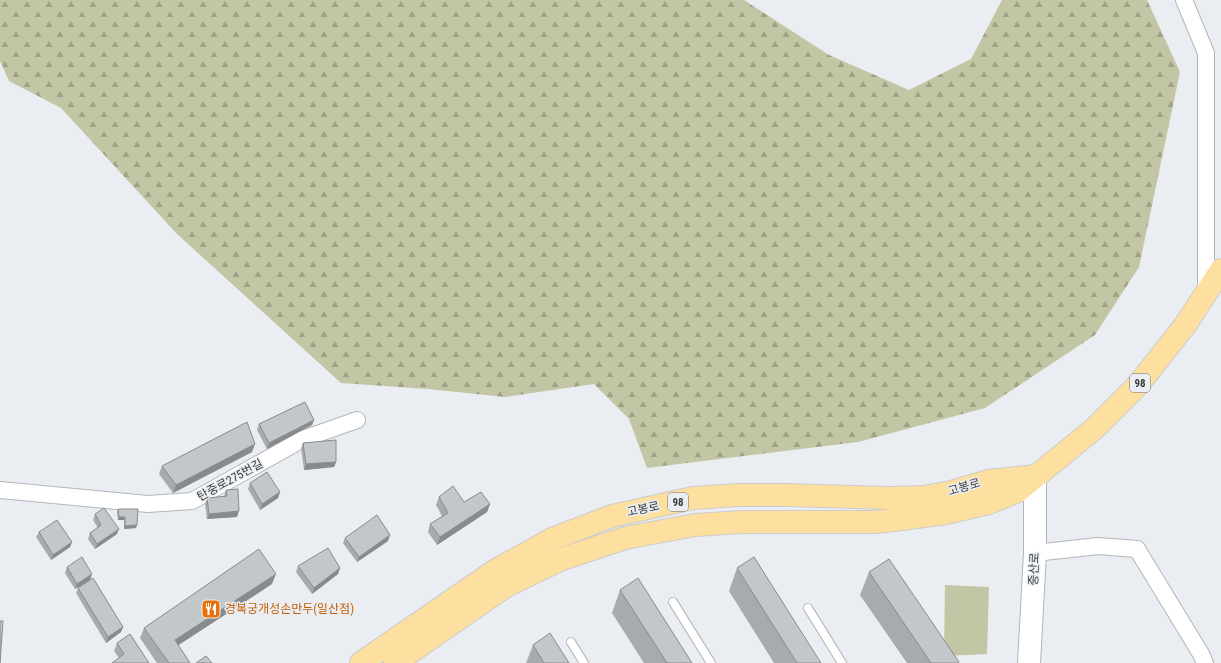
<svg xmlns="http://www.w3.org/2000/svg" width="1221" height="663" font-family="'Roboto Condensed','Noto Sans KR',sans-serif">
  <style>
    .forest { fill: url(#forest-firs) }
    .pitch { fill: #c3c6a4 }
    .lines { fill: none; stroke-linecap: round; stroke-linejoin: round }
    .lane-casing { stroke: #b2b6b9; stroke-width: 10 }
    .street-casing { stroke: #b2b6b9; stroke-width: 18 }
    .secondary-casing { stroke: #b2b6b9; stroke-width: 24 }
    .primary-casing { stroke: #cccccd; stroke-width: 24 }
    .lane { stroke: #fff; stroke-width: 8 }
    .street { stroke: #fff; stroke-width: 16 }
    .secondary { stroke: #fff; stroke-width: 22 }
    .primary { stroke: #fddfa0; stroke-width: 22 }
    .wall { fill: #a7abae }
    .shaded-wall { fill: #888b8d }
    .building { fill: #c2c7ca; stroke: #888b8d }
    .labels { text-anchor: middle; dominant-baseline: central; stroke-width: 3; stroke-linejoin: round; paint-order: stroke }
    .shield { fill: #eaeef2; stroke: #6f7173; stroke-width: 1 }
    .shield-label { font-size: 11px; font-weight: bold; fill: #3a3b3d }
    .street-label { font-size: 12px; fill: #3a3b3d; stroke: #eaeef2 }
    .food-label { font-size: 12px; fill: #c56008; stroke: #eaeef2; text-anchor: start }
  </style>
  <defs>
    <pattern id="forest-firs" width="22" height="20" patternUnits="userSpaceOnUse"><rect width="22" height="20" fill="#c3c6a4"/><path d="M5 1l3.5 6h-7zM16 11l3.5 6h-7z" fill="#9fa287"/></pattern>
  </defs>
  <rect width="100%" height="100%" fill="#eaeef2"/>
  <path class="forest" d="M 0,0 L 744,0 L 829,55 L 909,90 L 971,59 L 1002,0 L 1147,0 L 1180,72 L 1139,267 L 1095,335 L 985,408 L 858,442 L 647,468 L 629,419 L 594,384 L 505,397 L 428,389 L 341,383 L 177,234 L 61,108 L 9,81 L 0,61 Z"/>
  <path class="pitch" d="M 945,585 L 989,587 L 987,654 L 944,656 Z"/>
  <g class="lines">
    <g class="lane-casing">
      <path id="lane" d="M 673,602 L 711,663
        M 808,608 L 842,663
        M 571,642 L 584,663"/>
    </g>
    <g class="street-casing">
      <path id="street" d="M 1184,0 L 1206,53 L 1206,293
        M 0,490 L 148,504 L 192,501 L 303,439 L 357,420
        M 1035,553 L 1098,546 L 1137,549 L 1201,654 L 1205,663"/>
    </g>
    <g class="secondary-casing">
      <path id="secondary" d="M 1029,663 L 1035,553 L 1035,476"/>
    </g>
    <g class="primary-casing">
      <path id="primary" d="M 361,663 L 496,570 L 552,539 L 612,516 L 693,498 L 739,495 L 787,495 L 888,498 L 924,497 L 951,492 L 988,481 L 1035,476
        M 395,663 L 506,586 L 562,559 L 625,538 L 695,525 L 742,522 L 875,522 L 902,519 L 946,513 L 989,503 L 1018,491 L 1095,428 L 1138,385 L 1186,324 L 1221,270"/>
    </g>
    <use href="#lane" class="lane"/>
    <use href="#street" class="street"/>
    <use href="#secondary" class="secondary"/>
    <use href="#primary" class="primary"/>
  </g>
  <path class="wall" d="M 314,420 L 312,425 L 267,449 L 257,430 L 259,424 Z
    M 303,443 L 336,462 L 334,467 L 304,470 L 301,448 Z
    M 252,452 L 173,493 L 159,474 L 162,466 Z
    M 250,483 L 280,492 L 278,498 L 260,510 L 248,489 Z
    M 226,490 L 237,517 L 207,519 L 205,504 L 207,498 L 224,497 Z
    M 439,497 L 464,502 L 490,504 L 487,512 L 437,545 L 428,532 L 430,524 L 442,516 L 436,505 Z
    M 118,509 L 136,528 L 124,529 L 124,520 L 118,520 L 117,512 Z
    M 95,514 L 117,534 L 95,549 L 88,539 L 90,533 L 98,528 L 93,520 Z
    M 39,532 L 72,542 L 70,547 L 51,560 L 36,537 Z
    M 345,538 L 388,541 L 357,562 L 343,543 Z
    M 298,566 L 340,568 L 338,574 L 312,594 L 296,572 Z
    M 67,567 L 92,574 L 90,580 L 75,589 L 65,573 Z
    M 737,568 L 821,663 L 774,663 L 729,591 Z
    M 869,572 L 959,663 L 907,663 L 860,595 Z
    M 272,584 L 178,645 L 190,663 L 157,663 L 140,638 L 144,628 Z
    M 78,588 L 123,627 L 121,632 L 106,643 L 76,593 Z
    M 620,590 L 692,663 L 644,663 L 612,613 Z
    M 117,643 L 149,663 L 119,658 L 114,651 Z
    M 533,645 L 569,663 L 526,663 Z"/>
  <path class="shaded-wall" d="M 314,420 L 312,425 L 267,449 L 269,443 Z
    M 255,444 L 252,452 L 173,493 L 176,485 Z
    M 336,462 L 334,467 L 304,470 L 306,464 Z
    M 280,492 L 278,498 L 260,510 L 262,504 Z
    M 490,504 L 487,512 L 437,545 L 440,537 Z
    M 239,511 L 237,517 L 207,519 L 209,514 Z
    M 119,517 L 125,517 L 124,520 L 118,520 Z
    M 137,525 L 136,528 L 124,529 L 125,526 Z
    M 119,529 L 117,534 L 95,549 L 97,544 Z
    M 390,535 L 388,541 L 357,562 L 359,557 Z
    M 72,542 L 70,547 L 51,560 L 53,555 Z
    M 340,568 L 338,574 L 312,594 L 314,588 Z
    M 92,574 L 90,580 L 75,589 L 77,584 Z
    M 276,574 L 272,584 L 171,650 L 175,640 Z
    M 123,627 L 121,632 L 106,643 L 108,637 Z"/>
  <path class="building" d="M 305,402 L 314,420 L 269,443 L 259,424 Z
    M 247,422 L 255,444 L 176,485 L 162,466 Z
    M 336,440 L 336,462 L 306,464 L 303,443 Z
    M 267,472 L 280,492 L 262,504 L 250,483 Z
    M 453,486 L 464,502 L 481,492 L 490,504 L 440,537 L 430,524 L 448,513 L 439,497 Z
    M 238,489 L 239,511 L 209,514 L 207,498 L 227,496 L 226,490 Z
    M 104,508 L 119,529 L 97,544 L 90,533 L 101,525 L 95,514 Z
    M 118,509 L 138,509 L 137,525 L 125,526 L 125,517 L 119,517 Z
    M 377,515 L 390,535 L 359,557 L 345,538 Z
    M 57,520 L 72,542 L 53,555 L 39,532 Z
    M 328,548 L 340,568 L 314,588 L 298,566 Z
    M 259,549 L 276,574 L 175,640 L 190,663 L 169,663 L 144,628 Z
    M 82,557 L 92,574 L 77,584 L 67,567 Z
    M 754,557 L 821,663 L 797,663 L 737,568 Z
    M 889,559 L 959,662 L 958,663 L 931,663 L 869,572 Z
    M 93,578 L 123,627 L 108,637 L 78,588 Z
    M 638,578 L 692,663 L 667,663 L 620,590 Z
    M 0,621 L 3,621 L 0,663 Z
    M 550,633 L 569,663 L 544,663 L 533,645 Z
    M 130,634 L 149,663 L 112,663 L 124,654 L 117,643 Z
    M 206,656 L 212,663 L 196,663 Z"/>
  <defs>
    <g id="restaurant-square" transform="scale(1)"><rect x="-9" y="-9" width="18" height="18" rx="4" fill="#e8710a" stroke="#eaeef2"/><path d="M-5-6h1v4h1v-4h1v4h1v-4h1v5L-1.5 .5V6h-2V.5L-5-1ZM5-6V6H3V1.5H1.5Q1.5-4 5-6Z" fill="#fff"/></g>
  </defs>
  <g fill-rule="evenodd">
    <use href="#restaurant-square" x="211" y="609"/>
  </g>
  <g class="labels">
    <g class="shield">
      <rect x="1130" y="374" width="20" height="18" rx="3"/>
      <rect x="668" y="493" width="20" height="18" rx="3"/>
    </g>
    <g class="shield-label">
      <text x="1140" y="383">98</text>
      <text x="678" y="502">98</text>
    </g>
    <g class="street-label">
      <text transform="translate(230 480) rotate(-29)">탄중로275번길</text>
      <text transform="translate(964 487) rotate(-16)">고봉로</text>
      <text transform="translate(643 509) rotate(-12)">고봉로</text>
      <text transform="translate(1034 569) rotate(-87)">중산로</text>
    </g>
    <g class="food-label">
      <text x="225" y="609">경복궁개성손만두(일산점)</text>
    </g>
  </g>
</svg>
